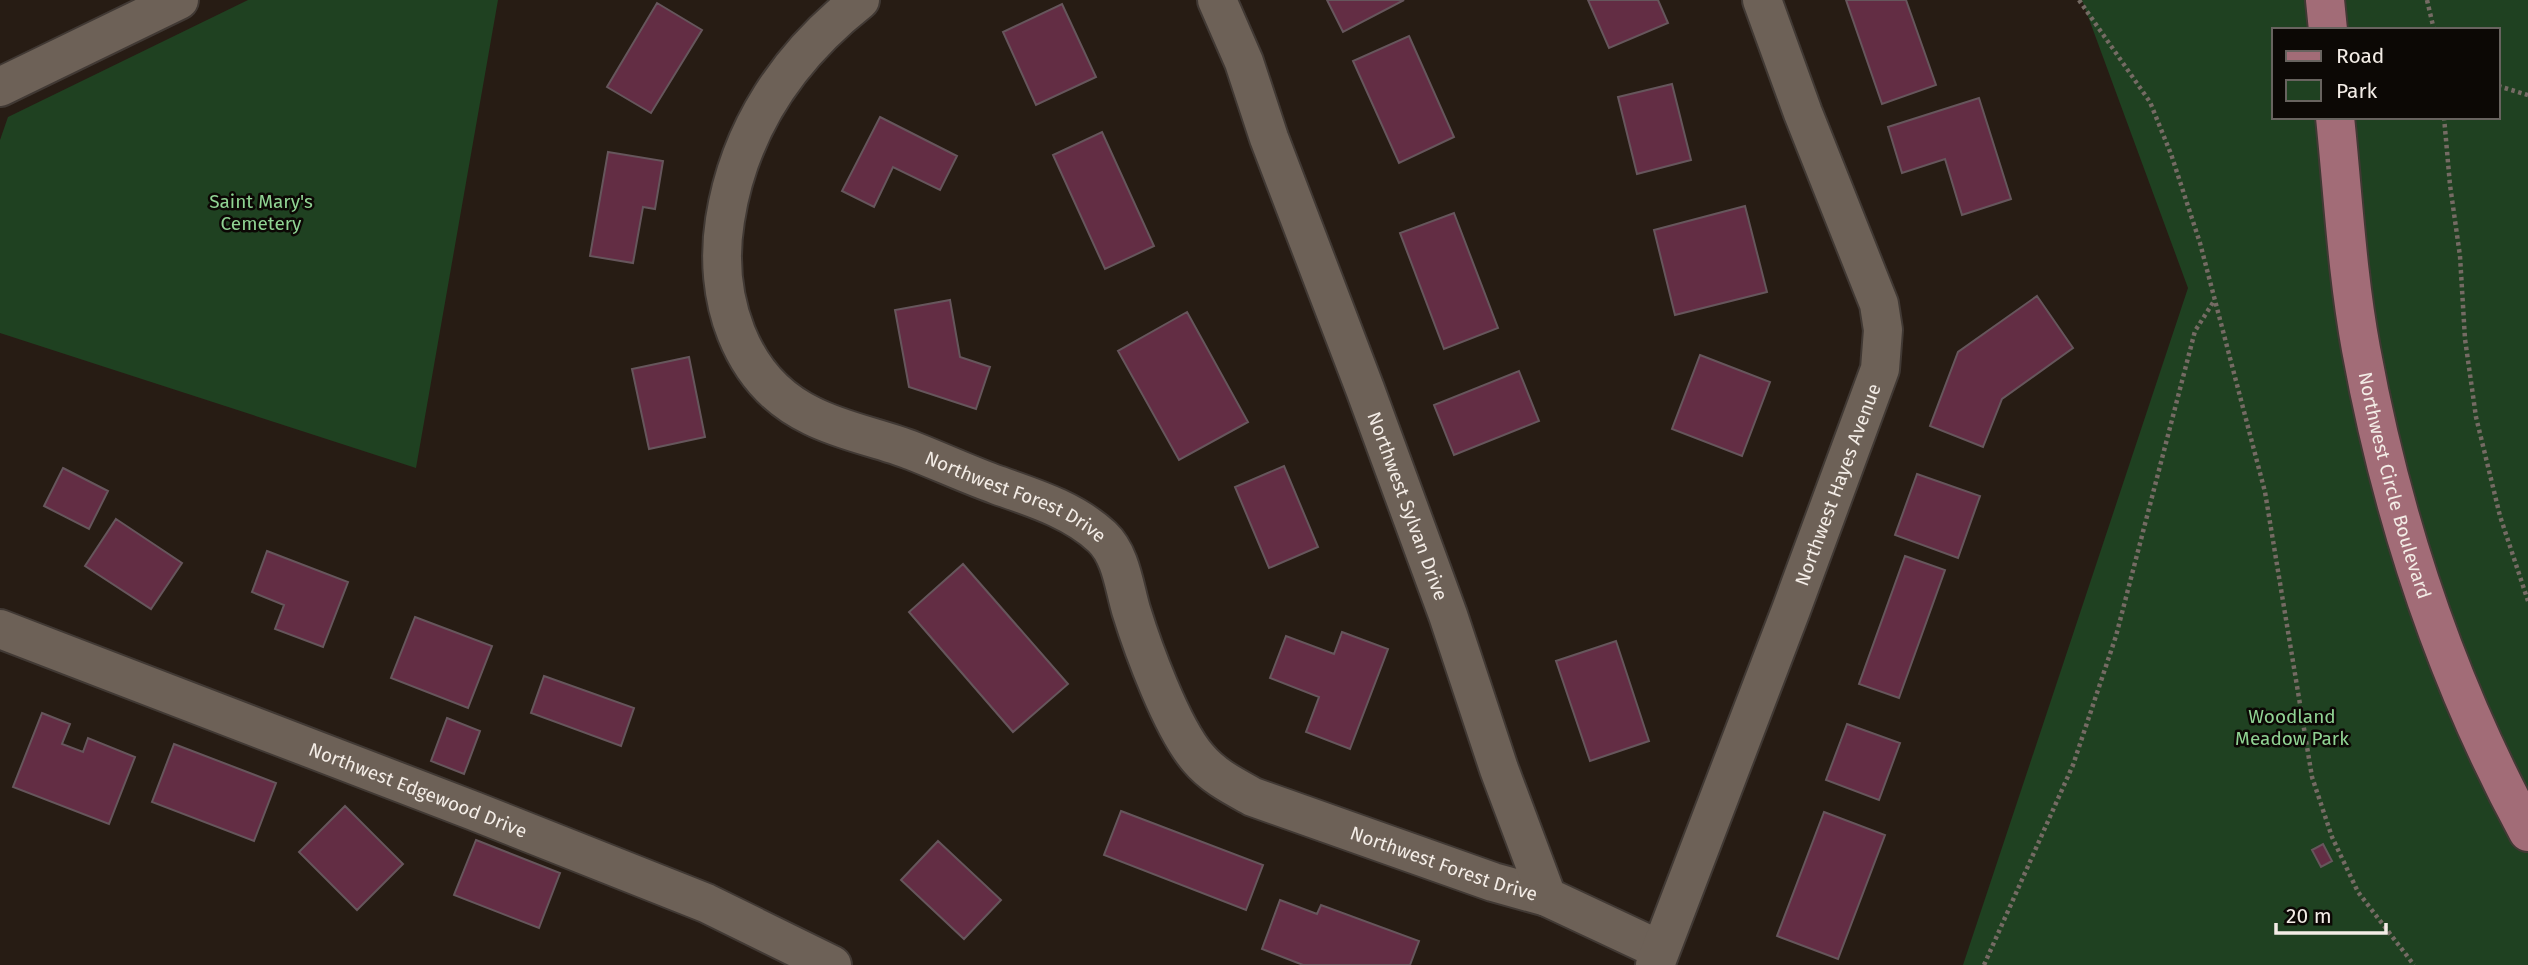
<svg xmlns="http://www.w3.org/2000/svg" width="2528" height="965" font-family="'Fira Sans',sans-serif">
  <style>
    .green { fill: #1f4121; fill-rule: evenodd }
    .building { fill: #632d44; stroke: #66565c; stroke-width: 2 }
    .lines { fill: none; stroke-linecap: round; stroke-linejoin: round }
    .minor-casing { stroke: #413934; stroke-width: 42 }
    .major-casing { stroke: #413934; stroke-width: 42 }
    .path { stroke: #756b64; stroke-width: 4.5; stroke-dasharray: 3.5 3.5; stroke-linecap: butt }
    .minor { stroke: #6d6157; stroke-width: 38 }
    .major { stroke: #a26c77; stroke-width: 38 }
    .labels { text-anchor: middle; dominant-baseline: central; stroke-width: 5; stroke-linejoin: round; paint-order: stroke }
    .park-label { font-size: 19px; fill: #90d393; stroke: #0c0805 }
    .street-label { font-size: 19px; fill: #f3ece6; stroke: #0c0805 }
  </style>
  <rect width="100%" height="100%" fill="#271c14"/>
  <path class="green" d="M 248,0 L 498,0 L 416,468 L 0,333 L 0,140 L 8,117 Z
    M 2082,0 L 2528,0 L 2528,965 L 1963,965 L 2188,288 ZM 2274,30 L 2498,30 L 2498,117 L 2274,117 Z"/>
  <path class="building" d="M 1327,0 L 1404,0 L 1343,32 Z
    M 1588,0 L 1658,0 L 1668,23 L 1609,48 Z
    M 1846,0 L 1906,0 L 1936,85 L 1882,104 Z
    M 657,3 L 702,30 L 651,113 L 607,87 Z
    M 1062,4 L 1096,77 L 1036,105 L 1003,32 Z
    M 1409,36 L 1454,137 L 1399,163 L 1353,61 Z
    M 1672,84 L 1691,160 L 1637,174 L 1618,97 Z
    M 1979,98 L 2011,199 L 1962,215 L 1945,159 L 1902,173 L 1888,127 Z
    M 880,117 L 957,156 L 940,190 L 893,167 L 874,207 L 842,191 Z
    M 1102,132 L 1154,246 L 1105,269 L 1053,155 Z
    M 608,152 L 663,161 L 655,209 L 643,207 L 633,263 L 590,256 Z
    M 1745,206 L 1767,292 L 1675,315 L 1654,230 Z
    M 1454,213 L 1498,328 L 1444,349 L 1400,233 Z
    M 2037,296 L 2073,348 L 2002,399 L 1983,447 L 1930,426 L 1958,352 Z
    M 950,300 L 960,357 L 990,367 L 976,409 L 909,387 L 895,310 Z
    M 1187,312 L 1248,422 L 1179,460 L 1118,351 Z
    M 1700,355 L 1770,382 L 1742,456 L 1672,429 Z
    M 689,357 L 705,437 L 649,449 L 632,369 Z
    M 1519,371 L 1539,421 L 1454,455 L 1434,405 Z
    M 1284,466 L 1318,547 L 1269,568 L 1235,487 Z
    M 63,468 L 108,491 L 89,529 L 44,506 Z
    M 1917,474 L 1980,496 L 1958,558 L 1895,535 Z
    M 116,519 L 182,563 L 151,609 L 85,566 Z
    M 267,551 L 348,582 L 323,647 L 275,629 L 284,605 L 252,592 Z
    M 1905,556 L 1945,570 L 1899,698 L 1859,684 Z
    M 963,564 L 1068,684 L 1013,732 L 909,612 Z
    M 415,617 L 492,646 L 468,708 L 391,678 Z
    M 1342,632 L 1388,649 L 1350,749 L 1306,732 L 1319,697 L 1270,678 L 1286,636 L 1334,654 Z
    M 1616,641 L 1649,741 L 1590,761 L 1556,661 Z
    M 544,676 L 634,708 L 621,746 L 531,713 Z
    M 42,713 L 70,724 L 62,744 L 83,752 L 88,738 L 135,757 L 109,824 L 13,787 Z
    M 447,718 L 480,731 L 464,774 L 431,761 Z
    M 1847,724 L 1900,743 L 1879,800 L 1826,780 Z
    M 174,744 L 276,783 L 254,841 L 152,802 Z
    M 345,806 L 403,864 L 357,910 L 299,852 Z
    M 1121,811 L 1263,865 L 1246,910 L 1104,855 Z
    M 1824,812 L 1885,835 L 1838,959 L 1777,936 Z
    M 476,840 L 560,873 L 539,928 L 454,895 Z
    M 938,841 L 1001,900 L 964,939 L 901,880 Z
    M 2323,844 L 2332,861 L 2321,867 L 2312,850 Z
    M 1280,900 L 1317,914 L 1321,905 L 1419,941 L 1410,965 L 1303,965 L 1262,949 Z"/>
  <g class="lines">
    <g class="minor-casing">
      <g id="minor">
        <path id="s1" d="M 860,0 C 789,56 739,129 725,220 C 713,295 738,381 812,416 C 844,432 880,438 913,451 C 941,462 969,475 997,485 C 1034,498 1073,510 1102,537 C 1121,555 1124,586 1131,610 C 1143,649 1172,728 1198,758 C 1213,776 1233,786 1253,797 L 1493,882 L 1547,897"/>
        <path id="s2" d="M 1217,0 L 1244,62 L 1269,138 L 1365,389 L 1448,615 L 1499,769 L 1547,897 L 1660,950"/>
        <path d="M 0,87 L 179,0"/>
        <path id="s3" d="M 0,629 L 474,811 L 706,903 L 832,965"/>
        <path id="s4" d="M 1655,965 L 1791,610 L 1880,369 L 1883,330 L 1879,304 L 1803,113 L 1762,0"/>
      </g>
    </g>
    <g class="major-casing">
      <g id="major">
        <path d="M 2325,0 L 2328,30"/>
        <path id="s5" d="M 2335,117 C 2343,194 2347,273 2361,349 C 2392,518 2446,681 2528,832"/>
      </g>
    </g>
    <path class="path" d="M 2079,0 L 2150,102 L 2171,154 L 2200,243 L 2265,492 L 2312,777 L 2332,837 L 2358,892 L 2414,965
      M 2427,0 L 2434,30
      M 2498,86 L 2528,95
      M 2444,117 L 2450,185 L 2460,256 L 2465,339 L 2476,417 L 2500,516 L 2528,601
      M 1984,965 L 2073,765 L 2116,636 L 2195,331 L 2214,301"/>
    <use href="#minor" class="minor"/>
    <use href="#major" class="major"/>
  </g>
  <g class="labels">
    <g class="park-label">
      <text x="261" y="201">Saint Mary's<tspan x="261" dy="22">Cemetery</tspan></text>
      <text x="2292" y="716">Woodland<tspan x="2292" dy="22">Meadow Park</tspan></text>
    </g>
    <g class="street-label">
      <text stroke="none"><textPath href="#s4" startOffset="514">Northwest Hayes Avenue</textPath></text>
      <text stroke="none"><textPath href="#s5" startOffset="374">Northwest Circle Boulevard</textPath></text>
      <text stroke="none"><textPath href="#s1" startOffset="714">Northwest Forest Drive</textPath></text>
      <text stroke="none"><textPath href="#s2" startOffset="541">Northwest Sylvan Drive</textPath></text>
      <text stroke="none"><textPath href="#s3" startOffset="448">Northwest Edgewood Drive</textPath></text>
      <text stroke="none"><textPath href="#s1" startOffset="1323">Northwest Forest Drive</textPath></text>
    </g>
  </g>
  <rect x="2272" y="28" width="228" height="91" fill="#0c0805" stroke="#68635f" stroke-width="2"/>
  <rect x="2286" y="51" width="35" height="10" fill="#a26c77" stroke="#68635f" stroke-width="2"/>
  <text x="2336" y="63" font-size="21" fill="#f3ece6">Road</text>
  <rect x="2286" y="80" width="35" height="21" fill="#1f4121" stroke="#68635f" stroke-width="2"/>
  <text x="2336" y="98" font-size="21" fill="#f3ece6">Park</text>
  <path d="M2276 923v10h110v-10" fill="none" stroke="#f3ece6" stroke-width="3.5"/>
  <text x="2286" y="923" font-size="21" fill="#f3ece6" stroke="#0c0805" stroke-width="5" paint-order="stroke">20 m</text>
</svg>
